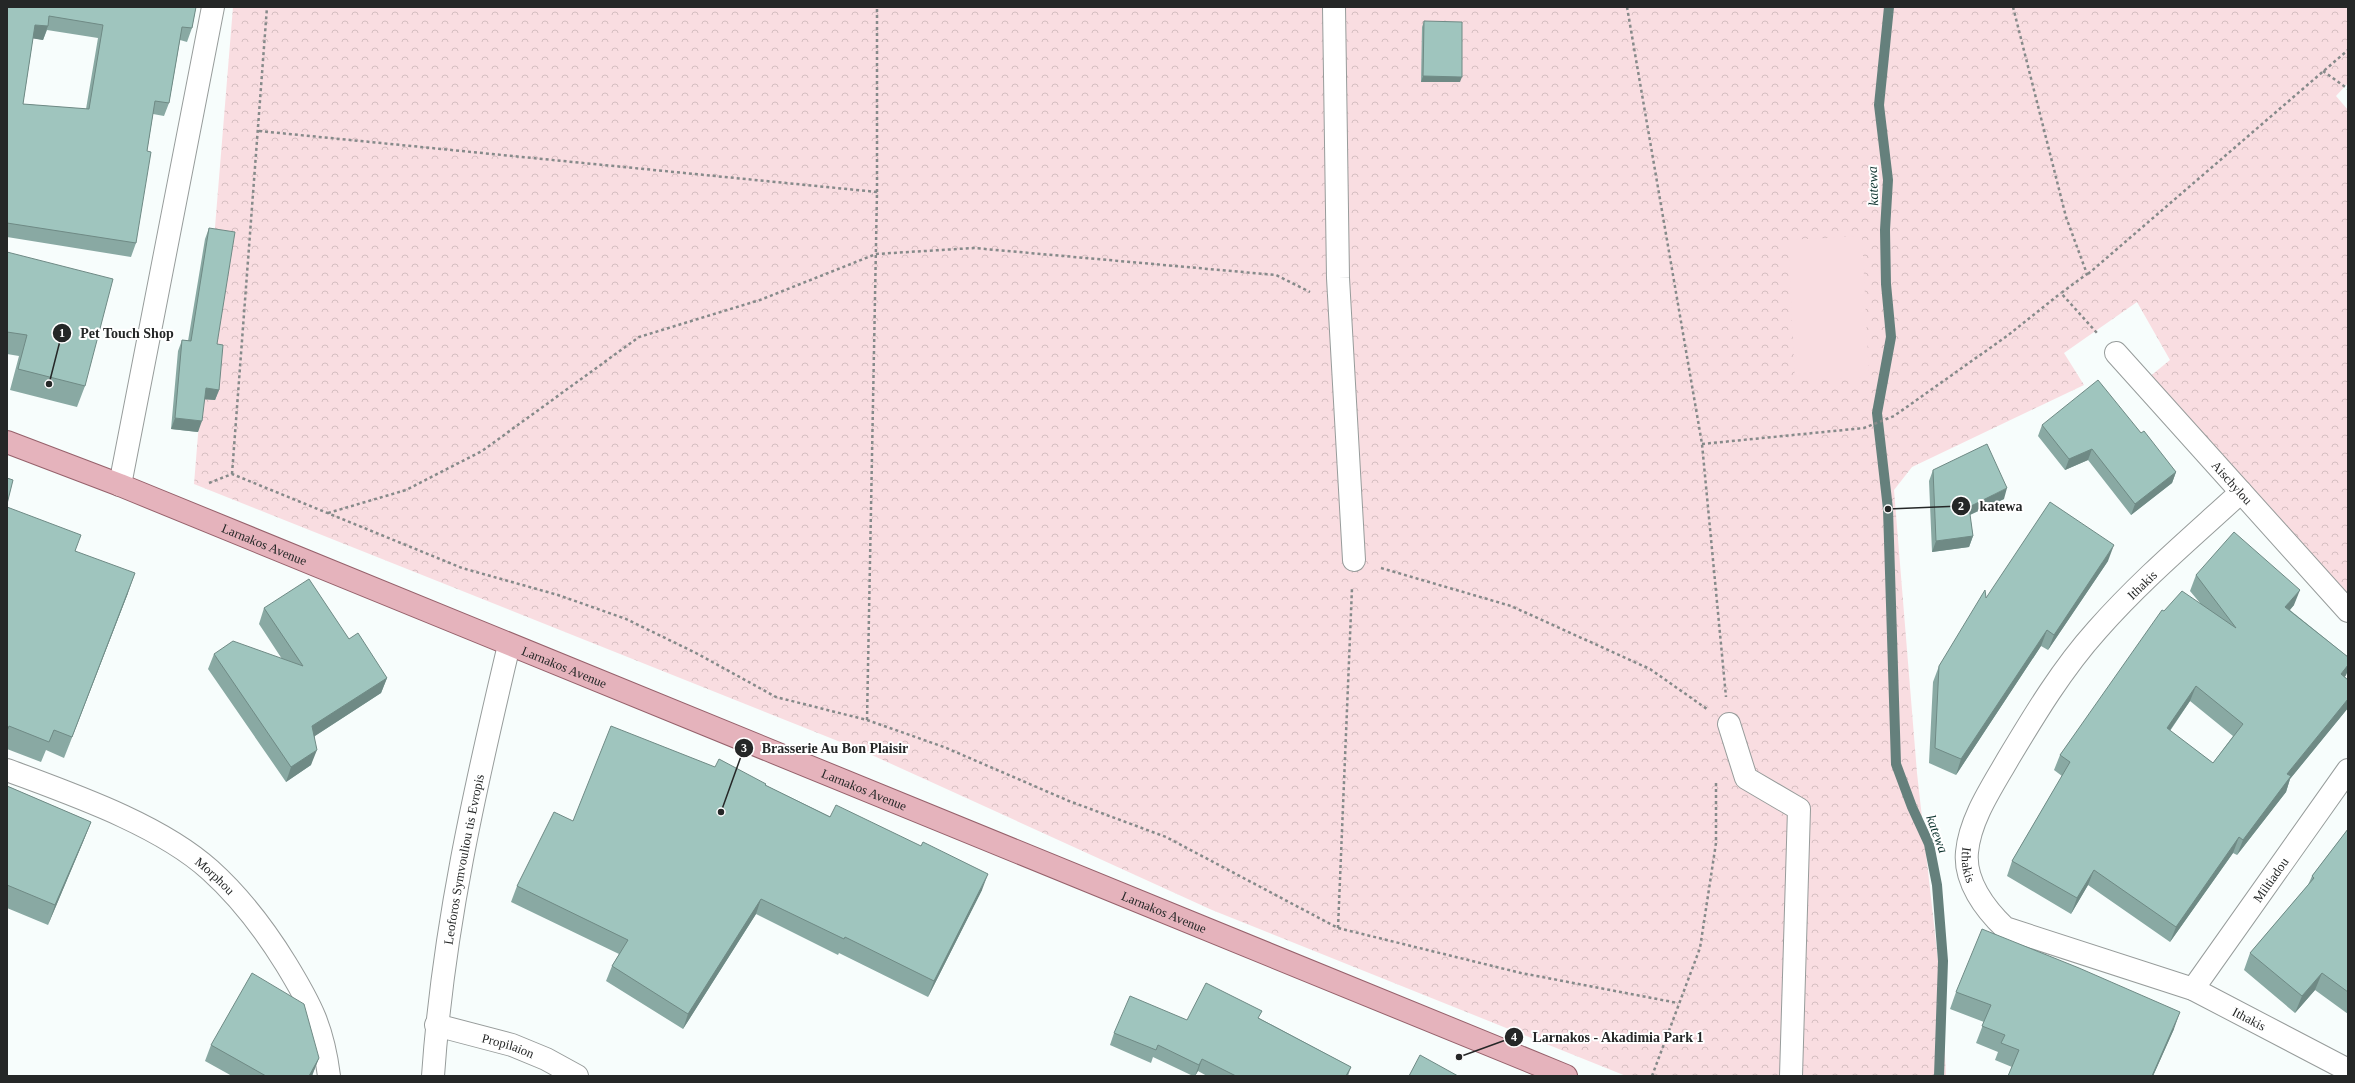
<svg xmlns="http://www.w3.org/2000/svg" width="2355" height="1083" font-family="Georgia,serif">
  <style>
    .park { fill: url(#park-crowns) }
    .pitch { fill: #f9dde1 }
    .lines { fill: none; stroke-linecap: round; stroke-linejoin: round }
    .stream { stroke: #65807c; stroke-width: 10 }
    .minor-casing { stroke: #979c9b; stroke-width: 24 }
    .major-casing { stroke: #96616b; stroke-width: 24 }
    .path { stroke: #868a8a; stroke-width: 2.5; stroke-dasharray: 3 3; stroke-linecap: butt }
    .minor { stroke: #fff; stroke-width: 22 }
    .major { stroke: #e5b3bc; stroke-width: 22 }
    .wall { fill: #89a9a3; fill-rule: evenodd }
    .shaded-wall { fill: #6f8a85 }
    .building { fill: #9fc5be; stroke: #6f8a85; fill-rule: evenodd }
    .labels { text-anchor: middle; dominant-baseline: central; stroke-width: 4; stroke-linejoin: round; paint-order: stroke }
    .street-label { font-size: 13px; fill: #252727; stroke: #fff }
    .water-label { font-size: 14px; font-style: italic; fill: #0f3530; stroke: #fff }
    .leader { fill: none; stroke: #252727; stroke-width: 1.5 }
    .callout-dot { fill: #252727; stroke: #fff; stroke-width: 1.5 }
    .mark-label { font-size: 12px; text-anchor: middle; font-weight: bold; fill: #fff }
    .callout-label { font-size: 14px; text-anchor: middle; font-weight: bold; fill: #252727; stroke: #fff; stroke-width: 4; stroke-linejoin: round; paint-order: stroke }
  </style>
  <defs>
    <pattern id="park-crowns" width="20" height="18" patternUnits="userSpaceOnUse"><rect width="20" height="18" fill="#f9dde1"/><path d="M2 6a3 3 0 1 1 6 0M12 15a3 3 0 1 1 6 0" fill="none" stroke="#d5bec1"/></pattern>
  </defs>
  <rect width="100%" height="100%" fill="#f7fdfc"/>
  <path class="park" d="M 233,7 L 2348,7 L 2348,83 L 2336,96 L 2348,110 L 2348,609 L 2148,378 L 2170,360 L 2137,302 L 2064,353 L 2084,385 L 1912,467 L 1894,490 L 1917,773 L 1942,996 L 1946,1076 L 1626,1076 L 1212,910 L 863,751 L 194,484 Z"/>
  <path class="pitch" d="M 1862,236 L 1869,377 L 1795,381 L 1788,240 Z"/>
  <g class="lines">
    <path class="stream" d="M 1889,7 L 1879,105 L 1888,180 L 1885,230 L 1886,284 L 1891,337 L 1877,413 L 1888,509 L 1896,764 L 1912,807 L 1929,844 L 1937,885 L 1943,961 L 1939,1076"/>
    <g class="minor-casing">
      <g id="minor">
        <path d="M 1334,7 L 1338,278 L 1354,560"/>
        <path id="s1" d="M 2116,353 L 2348,611"/>
        <path d="M 120,485 L 213,7"/>
        <path id="s2" d="M 2241,492 C 2192,537 2141,580 2097,630 C 2062,669 2035,714 2008,759 C 1992,787 1970,819 1967,852 C 1964,881 1985,909 2005,928 L 2193,989 L 2348,1070"/>
        <path d="M 1729,724 L 1746,778 L 1799,809 L 1791,1076"/>
        <path id="s3" d="M 7,770 C 71,794 159,824 210,870 C 240,897 265,930 286,964 C 311,1005 323,1028 329,1076"/>
        <path id="s4" d="M 2193,989 L 2348,770"/>
        <path id="s5" d="M 436,1025 L 512,1045 L 546,1059 L 577,1076"/>
        <path id="s6" d="M 433,1076 C 443,929 475,788 509,645"/>
      </g>
    </g>
    <g class="major-casing">
      <g id="major">
        <path id="s7" d="M 7,442 L 120,485 L 1566,1076"/>
      </g>
    </g>
    <path class="path" d="M 1627,7 L 1702,444 L 1726,697
      M 2013,7 L 2066,217 L 2087,274 L 2061,293 L 2097,333
      M 2323,71 L 2348,89
      M 259,131 L 877,192
      M 2088,274 L 2348,50
      M 1702,444 L 1864,428 L 1894,416 L 2007,336 L 2061,293
      M 232,474 L 267,7
      M 209,483 L 232,474 L 462,568 L 558,595 L 626,619 L 696,653 L 776,697 L 867,720 L 944,747 L 1069,801 L 1166,837 L 1338,928 L 1521,973 L 1678,1003
      M 328,513 L 406,490 L 482,451 L 639,337 L 760,300 L 876,254 L 974,248 L 1276,275 L 1310,292
      M 1381,568 L 1511,606 L 1650,669 L 1707,709
      M 867,720 L 877,192 L 877,7
      M 1338,928 L 1352,588
      M 1652,1076 L 1700,948 L 1716,843 L 1716,782"/>
    <use href="#minor" class="minor"/>
    <use href="#major" class="major"/>
  </g>
  <path class="wall" d="M 7,7 L 196,7 L 192,28 L 187,42 L 180,40 L 169,103 L 164,116 L 153,114 L 147,151 L 136,243 L 131,257 L 7,237 ZM 47,30 L 98,38 L 86,109 L 23,104 L 33,38 L 43,40 Z
    M 1424,21 L 1460,82 L 1421,82 L 1422,27 Z
    M 209,228 L 217,344 L 219,390 L 215,400 L 204,399 L 198,432 L 171,429 L 178,351 L 182,340 L 188,341 L 205,239 Z
    M 7,252 L 85,386 L 77,407 L 10,390 L 19,356 L 7,354 Z
    M 2042,425 L 2141,433 L 2176,472 L 2172,483 L 2131,515 L 2088,460 L 2065,470 L 2038,436 Z
    M 1933,470 L 2004,499 L 1970,515 L 1973,536 L 1969,547 L 1932,552 L 1929,481 Z
    M 7,507 L 76,551 L 128,593 L 64,758 L 46,750 L 41,762 L 7,749 Z
    M 2108,561 L 2048,650 L 2041,646 L 1956,775 L 1929,763 L 1933,682 L 1939,666 L 1986,598 Z
    M 2196,575 L 2294,605 L 2290,610 L 2348,657 L 2348,670 L 2346,675 L 2345,677 L 2348,680 L 2348,708 L 2290,779 L 2286,792 L 2237,855 L 2233,853 L 2170,942 L 2088,885 L 2071,914 L 2007,876 L 2012,861 L 2062,776 L 2054,770 L 2060,755 L 2164,611 L 2200,603 L 2190,591 ZM 2190,701 L 2233,736 L 2213,763 L 2170,731 Z
    M 264,608 L 349,639 L 387,678 L 381,693 L 315,736 L 311,765 L 286,782 L 208,669 L 214,654 L 282,659 L 259,624 Z
    M 715,767 L 765,785 L 982,890 L 928,997 L 839,953 L 838,955 L 756,914 L 683,1029 L 606,981 L 612,966 L 619,954 L 511,902 L 517,886 L 573,821 Z
    M 7,786 L 91,822 L 83,842 L 48,925 L 7,908 Z
    M 2348,829 L 2348,1014 L 2315,990 L 2295,1013 L 2244,970 L 2250,953 L 2308,885 L 2312,876 Z
    M 1956,992 L 2174,1029 L 2153,1076 L 2008,1076 L 2012,1067 L 1995,1060 L 1998,1052 L 1976,1043 L 1984,1022 L 1950,1009 Z
    M 1259,1018 L 1351,1067 L 1348,1076 L 1207,1076 L 1198,1071 L 1195,1076 L 1193,1076 L 1153,1057 L 1151,1063 L 1110,1045 L 1114,1033 L 1187,1020 Z
    M 211,1045 L 319,1058 L 312,1076 L 232,1076 L 205,1061 Z"/>
  <path class="shaded-wall" d="M 35,25 L 48,26 L 43,40 L 30,38 Z
    M 1423,76 L 1462,77 L 1460,82 L 1421,82 Z
    M 206,388 L 219,390 L 215,400 L 202,399 Z
    M 175,418 L 202,421 L 198,432 L 171,429 Z
    M 2092,449 L 2088,460 L 2065,470 L 2069,459 Z
    M 2176,472 L 2172,483 L 2131,515 L 2135,504 Z
    M 2007,488 L 2004,499 L 1965,517 L 1969,507 Z
    M 1973,536 L 1969,547 L 1932,552 L 1936,541 Z
    M 2114,545 L 2108,561 L 2048,650 L 2054,635 Z
    M 135,573 L 128,593 L 64,758 L 72,737 Z
    M 2300,590 L 2294,605 L 2279,622 L 2285,607 Z
    M 2047,630 L 2041,646 L 1956,775 L 1961,759 Z
    M 2348,665 L 2348,670 L 2346,675 L 2335,689 L 2341,674 Z
    M 387,678 L 381,693 L 307,741 L 312,726 Z
    M 2196,686 L 2190,701 L 2161,743 L 2167,728 Z
    M 2348,699 L 2348,708 L 2290,779 L 2286,792 L 2237,855 L 2243,840 L 2287,774 Z
    M 317,750 L 311,765 L 286,782 L 291,767 Z
    M 91,822 L 83,842 L 48,925 L 55,905 Z
    M 2239,837 L 2233,853 L 2170,942 L 2176,927 Z
    M 2094,870 L 2088,885 L 2071,914 L 2077,898 Z
    M 988,874 L 982,890 L 928,997 L 934,981 Z
    M 761,899 L 756,914 L 683,1029 L 688,1014 Z
    M 2322,973 L 2315,990 L 2295,1013 L 2302,996 Z
    M 2180,1012 L 2174,1029 L 2153,1076 L 2152,1076 Z
    M 319,1058 L 313,1073 L 312,1076 L 309,1076 Z
    M 1202,1059 L 1198,1071 L 1195,1076 L 1199,1065 Z"/>
  <path class="building" d="M 7,7 L 196,7 L 192,28 L 182,27 L 169,103 L 155,101 L 147,151 L 151,152 L 136,243 L 7,223 ZM 49,16 L 103,25 L 89,109 L 23,104 L 35,25 L 48,26 Z
    M 1424,21 L 1462,22 L 1462,77 L 1423,76 Z
    M 209,228 L 235,232 L 217,344 L 223,345 L 219,390 L 206,388 L 202,421 L 175,418 L 182,340 L 191,341 Z
    M 7,252 L 113,279 L 85,386 L 18,369 L 27,335 L 7,332 Z
    M 2098,380 L 2141,433 L 2144,431 L 2176,472 L 2135,504 L 2092,449 L 2069,459 L 2042,425 Z
    M 1987,444 L 2007,488 L 1969,507 L 1973,536 L 1936,541 L 1933,470 Z
    M 7,478 L 13,480 L 7,504 Z
    M 2050,502 L 2114,545 L 2054,635 L 2047,630 L 1961,759 L 1935,748 L 1939,666 L 1985,590 L 1986,598 Z
    M 7,507 L 81,535 L 75,551 L 135,573 L 72,737 L 54,730 L 49,742 L 9,726 L 7,731 Z
    M 2234,532 L 2300,590 L 2285,607 L 2348,657 L 2348,665 L 2341,674 L 2348,680 L 2348,699 L 2287,774 L 2291,776 L 2243,840 L 2239,837 L 2176,927 L 2094,870 L 2077,898 L 2012,861 L 2070,762 L 2060,755 L 2162,610 L 2164,611 L 2182,591 L 2236,628 L 2196,575 ZM 2196,686 L 2243,724 L 2213,763 L 2167,728 Z
    M 309,579 L 349,639 L 358,633 L 387,678 L 312,726 L 317,750 L 291,767 L 214,654 L 233,641 L 303,666 L 264,608 Z
    M 611,726 L 715,767 L 719,759 L 766,784 L 765,785 L 830,817 L 836,805 L 921,846 L 923,842 L 988,874 L 934,981 L 845,937 L 844,939 L 761,899 L 688,1014 L 612,966 L 628,940 L 517,886 L 554,812 L 573,821 Z
    M 7,786 L 91,822 L 55,905 L 7,885 Z
    M 2348,829 L 2348,992 L 2322,973 L 2302,996 L 2250,953 L 2314,878 L 2312,876 Z
    M 1982,929 L 2079,968 L 2180,1012 L 2152,1076 L 2008,1076 L 2019,1050 L 2001,1043 L 2005,1035 L 1982,1026 L 1991,1005 L 1956,992 Z
    M 252,973 L 304,1004 L 319,1058 L 309,1076 L 266,1076 L 211,1045 Z
    M 1206,983 L 1262,1011 L 1258,1018 L 1351,1067 L 1346,1076 L 1236,1076 L 1202,1059 L 1199,1065 L 1158,1045 L 1156,1050 L 1114,1033 L 1130,996 L 1187,1020 Z
    M 1420,1055 L 1458,1076 L 1409,1076 Z"/>
  <g class="labels">
    <g class="street-label">
      <text stroke="none"><textPath href="#s1" startOffset="174">Aischylou</textPath></text>
      <text stroke="none"><textPath href="#s7" startOffset="277">Larnakos Avenue</textPath></text>
      <text transform="translate(2142 585) rotate(-44)">Ithakis</text>
      <text stroke="none"><textPath href="#s7" startOffset="601">Larnakos Avenue</textPath></text>
      <text stroke="none"><textPath href="#s7" startOffset="925">Larnakos Avenue</textPath></text>
      <text stroke="none"><textPath href="#s6" startOffset="219">Leoforos Symvouliou tis Evropis</textPath></text>
      <text stroke="none"><textPath href="#s2" startOffset="472">Ithakis</textPath></text>
      <text stroke="none"><textPath href="#s3" startOffset="235">Morphou</textPath></text>
      <text stroke="none"><textPath href="#s4" startOffset="134">Miltiadou</textPath></text>
      <text stroke="none"><textPath href="#s7" startOffset="1249">Larnakos Avenue</textPath></text>
      <text stroke="none"><textPath href="#s2" startOffset="808">Ithakis</textPath></text>
      <text stroke="none"><textPath href="#s5" startOffset="75">Propilaion</textPath></text>
    </g>
    <g class="water-label">
      <text transform="translate(1873 186) rotate(-92)">katewa</text>
      <text transform="translate(1937 834) rotate(70)">katewa</text>
    </g>
  </g>
  <path class="leader" d="M49 384L62 333M1888 509L1961 506M721 812L744 748M1459 1057L1514 1037"/>
  <g class="callout-dot">
    <circle cx="49" cy="384" r="4"/>
    <circle cx="1888" cy="509" r="4"/>
    <circle cx="721" cy="812" r="4"/>
    <circle cx="1459" cy="1057" r="4"/>
    <circle cx="62" cy="333" r="10"/>
    <circle cx="1961" cy="506" r="10"/>
    <circle cx="744" cy="748" r="10"/>
    <circle cx="1514" cy="1037" r="10"/>
  </g>
  <g class="mark-label">
    <text x="62" y="337">1</text>
    <text x="1961" y="510">2</text>
    <text x="744" y="752">3</text>
    <text x="1514" y="1041">4</text>
  </g>
  <g class="callout-label">
    <text x="127" y="338">Pet Touch Shop</text>
    <text x="2001" y="511">katewa</text>
    <text x="835" y="753">Brasserie Au Bon Plaisir</text>
    <text x="1618" y="1042">Larnakos - Akadimia Park 1</text>
  </g>
  <rect width="2355" height="1083" fill="none" stroke="#252727" stroke-width="16"/>
</svg>
